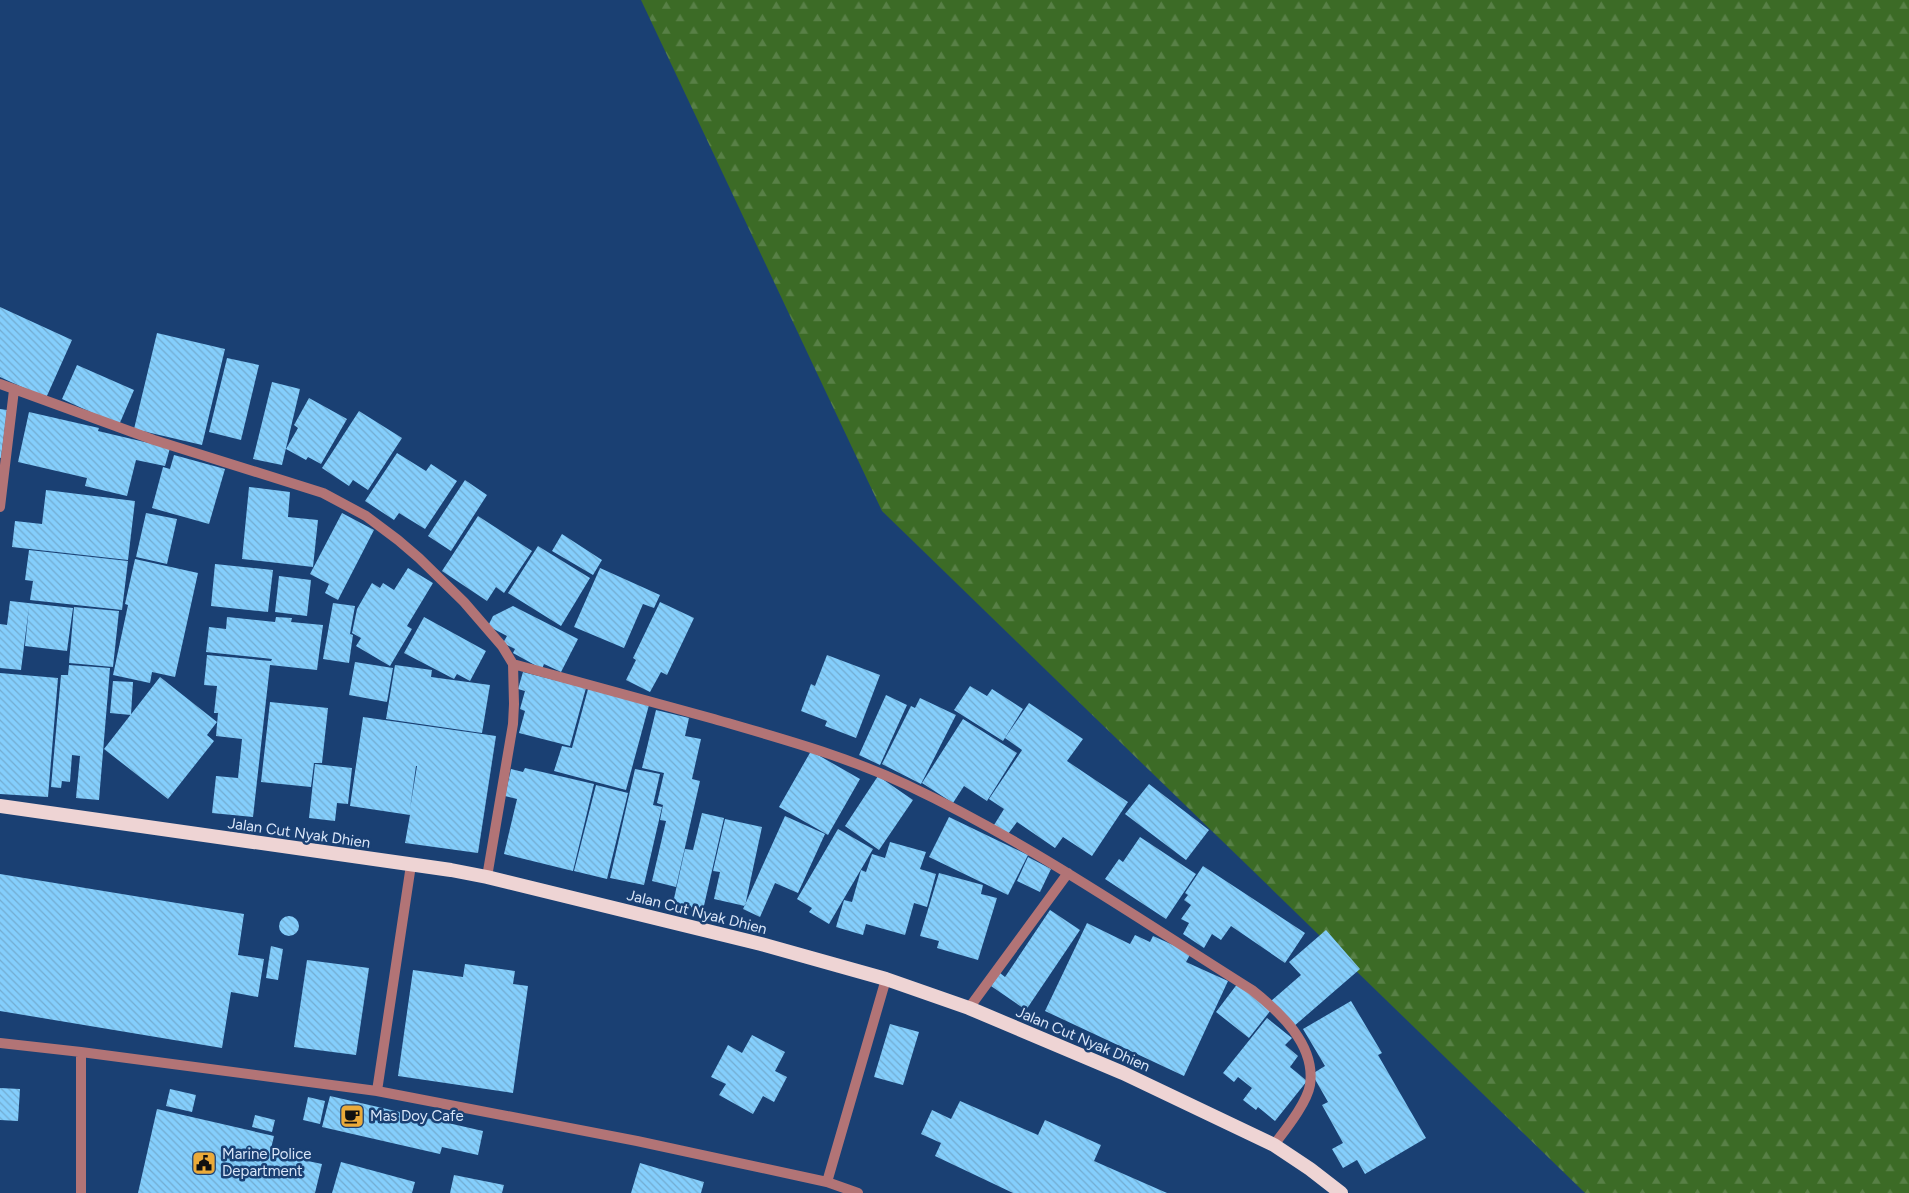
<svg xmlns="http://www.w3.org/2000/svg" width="1909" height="1193" font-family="Figtree,sans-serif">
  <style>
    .forest { fill: url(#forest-firs) }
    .building { fill: url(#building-back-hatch); fill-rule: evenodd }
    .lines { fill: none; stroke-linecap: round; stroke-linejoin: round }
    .minor { stroke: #b27476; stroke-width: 10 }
    .trunk { stroke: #eed4d4; stroke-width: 14 }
    .labels { text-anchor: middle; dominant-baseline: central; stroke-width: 5; stroke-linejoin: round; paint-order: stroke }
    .street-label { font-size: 15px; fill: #d9e6f9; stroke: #1a4073 }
    .poi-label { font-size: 15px; fill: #d9e6f9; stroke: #1a4073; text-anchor: start }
  </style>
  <defs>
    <pattern id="forest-firs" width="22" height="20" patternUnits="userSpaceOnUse" patternTransform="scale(1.25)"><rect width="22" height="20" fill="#3c6b26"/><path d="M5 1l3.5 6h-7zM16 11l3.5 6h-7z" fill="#588046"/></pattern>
    <pattern id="building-back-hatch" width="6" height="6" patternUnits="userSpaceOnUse" patternTransform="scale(1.25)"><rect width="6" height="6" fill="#84cefc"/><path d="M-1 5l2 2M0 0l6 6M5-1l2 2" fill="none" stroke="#73acd0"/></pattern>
  </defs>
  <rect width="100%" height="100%" fill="#1a4073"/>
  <path class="forest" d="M 641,0 L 1909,0 L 1909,1193 L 1585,1193 L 882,511 Z"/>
  <path class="building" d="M 0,307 L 72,340 L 46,398 L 0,377 Z
    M 157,333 L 225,349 L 202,445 L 134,429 Z
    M 227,358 L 259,365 L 241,440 L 209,432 Z
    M 77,365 L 134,390 L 119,425 L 62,399 Z
    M 272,382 L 300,389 L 282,465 L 253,459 Z
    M 309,398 L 347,419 L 321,464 L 308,457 L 306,460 L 286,449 L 298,428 L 294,425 Z
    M 0,409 L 7,410 L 1,458 L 0,458 Z
    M 359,411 L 402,438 L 368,490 L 353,480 L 349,486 L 322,468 Z
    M 29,412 L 99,428 L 98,431 L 170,448 L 165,466 L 136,460 L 127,496 L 85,486 L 87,478 L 18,462 Z
    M 397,453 L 426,471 L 431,464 L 457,481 L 425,529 L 399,513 L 394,520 L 365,501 Z
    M 174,455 L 225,469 L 209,524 L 152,508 L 163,467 L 170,469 Z
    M 465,480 L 487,495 L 451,551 L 428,536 Z
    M 249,487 L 290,492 L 288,517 L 318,520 L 313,567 L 242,559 Z
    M 46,490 L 135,501 L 128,560 L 12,547 L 15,521 L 42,524 Z
    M 146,513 L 177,519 L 167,564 L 136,557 Z
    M 342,513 L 374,530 L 338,600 L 325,593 L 329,584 L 310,574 Z
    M 478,516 L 532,551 L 504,593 L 496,587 L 487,601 L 442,571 Z
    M 562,534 L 602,560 L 593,575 L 552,551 Z
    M 538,546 L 590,578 L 561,626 L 508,593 Z
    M 29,550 L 128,561 L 122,610 L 30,600 L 33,581 L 25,580 Z
    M 135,559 L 198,573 L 175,677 L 152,672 L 150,683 L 113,675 L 128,605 L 125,604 Z
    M 215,564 L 273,570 L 268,612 L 211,606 Z
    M 408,568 L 433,583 L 407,626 L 412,629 L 390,666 L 356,646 L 361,638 L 352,633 L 357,609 L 372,583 L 380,588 L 383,583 L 394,590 Z
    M 600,568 L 660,595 L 654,608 L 643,604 L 624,648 L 574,627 Z
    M 279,576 L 311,580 L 307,616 L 275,612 Z
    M 10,601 L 73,608 L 67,651 L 25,646 L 29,607 L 21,670 L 0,668 L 0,624 L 7,625 Z
    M 660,602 L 694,618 L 667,675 L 661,672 L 650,692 L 626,680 L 636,660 L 633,658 Z
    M 333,603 L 355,606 L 350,634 L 353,635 L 349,663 L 323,659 Z
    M 513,606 L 578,639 L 561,672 L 544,664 L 542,669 L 513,653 L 515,649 L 503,643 L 507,636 L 488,626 L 493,616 Z
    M 74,607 L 119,611 L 113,667 L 69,663 Z
    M 227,617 L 275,622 L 276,617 L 292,618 L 291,622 L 323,625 L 317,670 L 270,665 L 253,817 L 212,813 L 216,776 L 238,778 L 242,739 L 216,736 L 218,713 L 214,713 L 217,686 L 204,685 L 207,655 L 271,661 L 272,659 L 206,652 L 209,627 L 226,629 Z
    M 424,617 L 486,651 L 470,681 L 457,674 L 454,679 L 404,653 Z
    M 827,655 L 880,675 L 856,738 L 825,726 L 827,721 L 801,711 L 811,684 L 815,686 Z
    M 355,662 L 393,668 L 387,702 L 349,695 Z
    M 69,665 L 110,668 L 99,800 L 76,798 L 80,756 L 72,755 L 70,782 L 62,781 L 61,788 L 51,787 L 61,675 L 68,675 Z
    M 395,665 L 432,670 L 431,677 L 490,685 L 482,733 L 386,719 Z
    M 523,672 L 586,688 L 570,746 L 519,733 L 525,711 L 520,709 L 525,691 L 518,689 Z
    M 0,673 L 58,678 L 48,797 L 0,794 Z
    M 160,677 L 217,722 L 207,735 L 214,741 L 168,799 L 104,749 Z
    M 113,681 L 133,682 L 131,715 L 110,713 Z
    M 970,686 L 987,696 L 992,689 L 1023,709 L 1003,741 L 954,710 Z
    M 588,689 L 649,705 L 626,790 L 554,771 L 562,746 L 572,748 Z
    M 886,695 L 907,705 L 880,765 L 859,755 Z
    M 920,698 L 956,715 L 921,784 L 882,764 L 911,706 L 915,708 Z
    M 270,702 L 328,708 L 322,763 L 314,763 L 311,787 L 261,782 Z
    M 1029,703 L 1083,739 L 1067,761 L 1128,802 L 1092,856 L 1063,837 L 1055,848 L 1017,822 L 1008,834 L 994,825 L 1004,809 L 989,799 L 1022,750 L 1005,738 Z
    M 656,710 L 689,718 L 685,736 L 701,739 L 692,779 L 700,781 L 676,887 L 652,881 L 666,821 L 660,820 L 663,805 L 657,803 L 664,773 L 642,768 Z
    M 363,717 L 496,736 L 478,853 L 405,843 L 410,815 L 350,806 ZM 416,766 L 417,766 L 410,809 Z
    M 963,719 L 1017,753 L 987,801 L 964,786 L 953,803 L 922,783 Z
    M 811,751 L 860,779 L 828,835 L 779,807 Z
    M 315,764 L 352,768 L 348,804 L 337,803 L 335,821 L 309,818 Z
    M 525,768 L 594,784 L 573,871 L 504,854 L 517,799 L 505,796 L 511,769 L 523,772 Z
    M 635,769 L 660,774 L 653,805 L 662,807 L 644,885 L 610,878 Z
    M 878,776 L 913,800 L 879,850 L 845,826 Z
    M 1149,784 L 1209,830 L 1186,860 L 1125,814 Z
    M 596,785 L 628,793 L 607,879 L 574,871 Z
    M 702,813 L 724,818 L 703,910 L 673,903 L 685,849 L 693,850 Z
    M 785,816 L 825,834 L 798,893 L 775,883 L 760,917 L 743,909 Z
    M 949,817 L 1028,855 L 1008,895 L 929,857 Z
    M 725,819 L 762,827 L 745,906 L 714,899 L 720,872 L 713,871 Z
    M 838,829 L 873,849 L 829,924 L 809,912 L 812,908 L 797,899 Z
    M 1140,837 L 1196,874 L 1166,919 L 1105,879 L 1119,859 L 1123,862 Z
    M 890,842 L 926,852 L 920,869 L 936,874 L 927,907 L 914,903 L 905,935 L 866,924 L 863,935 L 836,927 L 844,900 L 852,902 L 861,870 L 866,872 L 872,854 L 885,858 Z
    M 1028,857 L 1051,869 L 1040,892 L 1017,881 Z
    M 1203,866 L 1305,933 L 1285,963 L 1231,926 L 1221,940 L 1212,934 L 1204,948 L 1183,934 L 1189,923 L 1181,919 L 1191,905 L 1184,900 L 1188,895 L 1185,893 Z
    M 939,873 L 983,885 L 981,894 L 997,898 L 978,960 L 937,948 L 939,941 L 920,936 Z
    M 0,874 L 244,914 L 238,955 L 264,959 L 258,997 L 231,992 L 222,1048 L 0,1011 Z
    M 1050,910 L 1080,930 L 1026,1010 L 991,986 L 1000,973 L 1005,977 Z
    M279 926a10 10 0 1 1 20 0a10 10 0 1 1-20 0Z
    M 1087,923 L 1130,944 L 1135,935 L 1150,942 L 1153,936 L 1191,953 L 1186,962 L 1228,981 L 1184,1076 L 1045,1011 Z
    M 1326,930 L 1360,969 L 1293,1027 L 1271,1001 L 1301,975 L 1289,962 Z
    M 271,946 L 283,949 L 278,980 L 266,978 Z
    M 307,960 L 369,968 L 356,1055 L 294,1047 Z
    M 465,964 L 515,971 L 513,984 L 528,986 L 513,1093 L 398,1076 L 413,970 L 463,977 Z
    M 1238,983 L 1271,1010 L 1249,1038 L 1216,1012 Z
    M 1351,1001 L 1382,1053 L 1378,1055 L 1426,1138 L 1365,1174 L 1357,1160 L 1343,1168 L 1332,1149 L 1343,1143 L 1322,1105 L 1328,1102 L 1312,1074 L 1325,1066 L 1303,1029 Z
    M 1267,1018 L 1292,1038 L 1285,1045 L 1298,1056 L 1290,1067 L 1307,1081 L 1275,1121 L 1258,1107 L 1256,1110 L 1243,1100 L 1252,1088 L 1238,1077 L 1234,1082 L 1223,1073 Z
    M 890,1024 L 919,1032 L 903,1085 L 874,1077 Z
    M 752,1035 L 785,1052 L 775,1071 L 787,1077 L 774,1102 L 763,1096 L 753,1114 L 719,1095 L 726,1084 L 711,1077 L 728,1045 L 742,1053 Z
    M 0,1088 L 20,1089 L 18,1121 L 0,1120 Z
    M 170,1089 L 196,1095 L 192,1112 L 166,1106 Z
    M 330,1096 L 483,1131 L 478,1155 L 442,1147 L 440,1154 L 322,1127 Z
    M 308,1097 L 325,1101 L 320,1124 L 303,1120 Z
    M 960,1101 L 1038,1135 L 1045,1120 L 1101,1145 L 1094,1161 L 1167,1193 L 1013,1193 L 935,1156 L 941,1143 L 921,1134 L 932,1110 L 951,1119 Z
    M 157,1109 L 274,1136 L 270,1153 L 322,1164 L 315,1193 L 138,1193 Z
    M 255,1115 L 275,1120 L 272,1132 L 252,1127 Z
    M 341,1162 L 415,1182 L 412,1193 L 332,1193 Z
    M 640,1163 L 704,1182 L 701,1193 L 631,1193 Z
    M 454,1175 L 504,1185 L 502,1193 L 450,1193 Z"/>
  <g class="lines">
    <path class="minor" d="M 0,384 L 154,440 L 323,493 L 366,516 L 398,540 L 419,558 L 464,602 L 502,646 L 513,664 L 514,704 L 513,724 L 487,877
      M 0,507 L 14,390
      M 513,664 C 580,682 647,701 714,719 C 779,738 846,756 907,785 C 1028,842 1139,919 1252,990 C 1280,1012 1316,1045 1310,1085 C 1307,1103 1285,1130 1274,1145
      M 969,1008 L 1068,873
      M 0,1043 L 81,1052 L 377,1091 L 637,1141 L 827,1182 L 858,1193
      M 377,1091 L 411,865
      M 827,1182 L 886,979
      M 81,1193 L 81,1052"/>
    <path class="trunk" d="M 0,806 L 451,870 L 487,877 L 761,944 L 886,979 L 969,1008 L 1123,1073 L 1274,1145 L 1310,1169 L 1341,1193"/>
  </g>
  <defs>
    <g id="cafe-square" transform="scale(1.25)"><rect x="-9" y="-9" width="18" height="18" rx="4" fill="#ebaa39" stroke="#1a4073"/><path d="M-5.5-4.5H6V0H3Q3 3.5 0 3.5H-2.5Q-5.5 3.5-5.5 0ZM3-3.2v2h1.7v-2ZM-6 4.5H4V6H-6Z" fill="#111"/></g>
    <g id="civic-square" transform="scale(1.25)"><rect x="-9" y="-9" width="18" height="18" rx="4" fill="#ebaa39" stroke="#1a4073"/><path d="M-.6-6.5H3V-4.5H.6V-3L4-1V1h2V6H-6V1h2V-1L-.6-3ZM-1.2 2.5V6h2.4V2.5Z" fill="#111"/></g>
  </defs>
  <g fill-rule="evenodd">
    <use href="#cafe-square" x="352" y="1116"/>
    <use href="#civic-square" x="204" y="1163"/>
  </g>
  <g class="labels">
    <g class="street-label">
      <text transform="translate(299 833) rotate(8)">Jalan Cut Nyak Dhien</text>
      <text transform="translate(697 912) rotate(14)">Jalan Cut Nyak Dhien</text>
      <text transform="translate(1083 1039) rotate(23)">Jalan Cut Nyak Dhien</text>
    </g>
    <g class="poi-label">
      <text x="370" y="1116">Mas Doy Cafe</text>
      <text x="222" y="1154">Marine Police<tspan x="222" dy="17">Department</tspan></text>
    </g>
  </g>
</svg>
